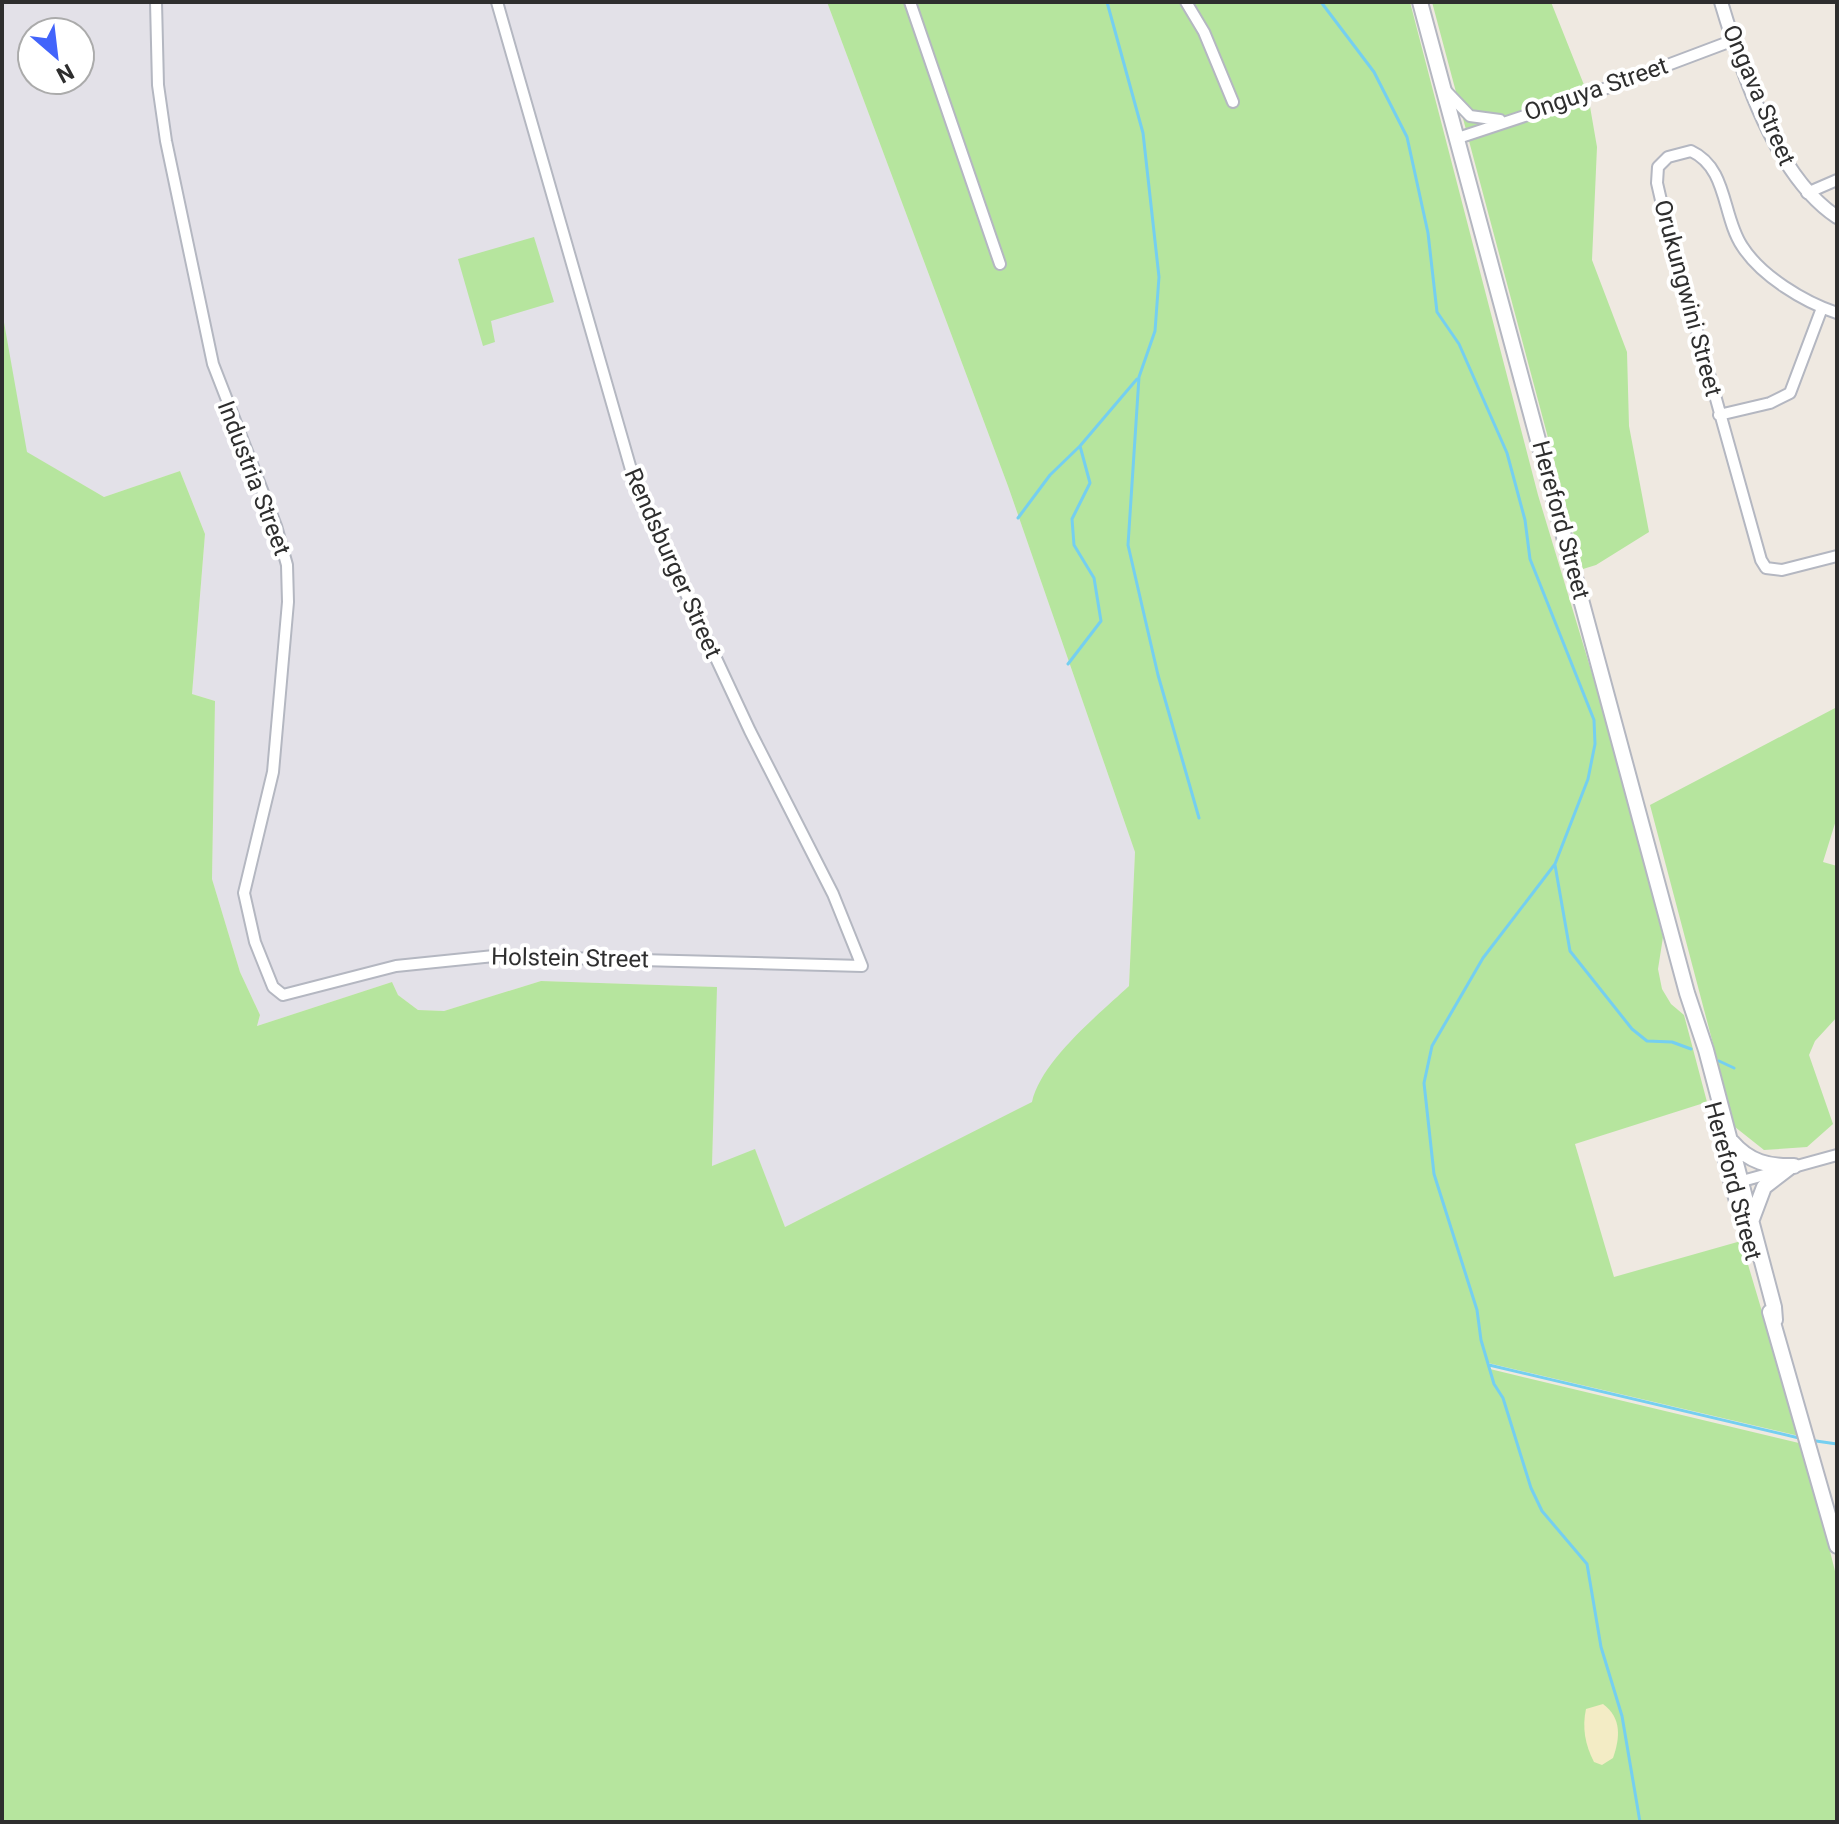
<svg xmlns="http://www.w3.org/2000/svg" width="1839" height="1824" font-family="Roboto,sans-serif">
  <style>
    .industrial { fill: #e3e1e8; fill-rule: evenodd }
    .green { fill: #b6e59e }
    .sand { fill: #f3ecc5 }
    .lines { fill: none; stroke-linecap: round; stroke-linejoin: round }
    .stream { stroke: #75cff0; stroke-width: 3 }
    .minor-casing { stroke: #b4b7c1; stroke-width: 14 }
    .tertiary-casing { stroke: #b4b7c1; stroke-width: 16 }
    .secondary-casing { stroke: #b4b7c1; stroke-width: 18 }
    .minor { stroke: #fff; stroke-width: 10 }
    .tertiary { stroke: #fff; stroke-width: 12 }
    .secondary { stroke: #fff; stroke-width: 14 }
    .labels { text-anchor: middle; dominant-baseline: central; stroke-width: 8; stroke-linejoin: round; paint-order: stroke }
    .street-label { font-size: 24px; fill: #2e2e2e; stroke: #fff }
  </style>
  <rect width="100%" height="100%" fill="#efe9e1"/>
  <path class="industrial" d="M 2,2 L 827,2 L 1008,486 L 1135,852 L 1129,986 L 1076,1036 L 1033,1102 L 785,1227 L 755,1150 L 712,1167 L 716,987 L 541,981 L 444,1011 L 418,1010 L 398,995 L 392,982 L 257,1026 L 260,1015 L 240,972 L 212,879 L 215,701 L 192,694 L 205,534 L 180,471 L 104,497 L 26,452 L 2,311 ZM 32,32 L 80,32 L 80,80 L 32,80 Z"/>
  <path class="green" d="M 827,2 L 1410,2 L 1538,495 L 1610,733 L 1663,937 L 1658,969 L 1662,989 L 1671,1004 L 1684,1015 L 1707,1102 L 1575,1144 L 1614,1277 L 1741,1241 L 1799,1436 L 1488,1363 L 1490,1369 L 1803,1444 L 1837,1579 L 1837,1822 L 2,1822 L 2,311 L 27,452 L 104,497 L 180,471 L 205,534 L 192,694 L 215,701 L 212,879 L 240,972 L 260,1015 L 257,1026 L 392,982 L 398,995 L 418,1010 L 444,1011 L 541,981 L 717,987 L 712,1166 L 755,1149 L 785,1227 L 1032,1102 C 1041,1061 1099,1014 1129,986 L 1135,852 L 1008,486 Z
    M 1432,2 L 1551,2 L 1588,95 L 1597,147 L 1592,260 L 1627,352 L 1629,426 L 1649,532 L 1596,565 L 1583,569 Z
    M 534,237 L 554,302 L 491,321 L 495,342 L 483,346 L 458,259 Z
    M 1837,707 L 1837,817 L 1823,862 L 1837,866 L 1837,1017 L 1815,1041 L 1809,1055 L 1833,1124 L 1807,1147 L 1764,1150 L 1735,1127 L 1650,805 Z"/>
  <path class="sand" d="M 1603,1704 C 1622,1718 1620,1738 1613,1758 L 1602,1765 L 1594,1762 C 1585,1745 1582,1727 1586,1709 Z"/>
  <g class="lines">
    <path class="stream" d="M 1107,2 L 1143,133 L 1159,277 L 1155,331 L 1139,377 L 1128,545 L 1158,675 L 1199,818
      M 1321,2 L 1374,72 L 1407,137 L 1428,233 L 1437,312 L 1459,344 L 1507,453 L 1525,520 L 1530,559 L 1594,720 L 1595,744 L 1588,779 L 1555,864 L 1483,958 L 1432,1046 L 1424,1083 L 1434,1174 L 1477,1310 L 1481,1340 L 1494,1384 L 1503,1398 L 1531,1488 L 1542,1511 L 1587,1564 L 1601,1647 L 1622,1716 L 1640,1822
      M 1018,518 L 1050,475 L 1080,446 L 1137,379
      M 1068,664 L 1101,621 L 1094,578 L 1074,545 L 1072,519 L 1090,483 L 1080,446
      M 1555,865 L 1570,951 L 1632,1029 L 1647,1041 L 1672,1042 L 1691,1049
      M 1719,1061 L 1734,1068
      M 1489,1365 L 1799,1438
      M 1816,1441 L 1837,1444"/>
    <g class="minor-casing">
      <path id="minor" d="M 156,2 L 158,85 L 166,141 L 213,364 L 276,526 L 287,565 L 288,602 L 273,772 L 244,893 L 255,942 L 273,987 L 283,995 L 396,966 L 494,956 L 862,966 L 833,894 L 750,731 L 636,487 L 497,2
        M 910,2 L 1000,264
        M 1186,2 L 1204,32 L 1233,102
        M 1447,92 L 1470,116 L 1500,120
        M 1458,138 L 1588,95 L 1734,40
        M 1807,193 L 1837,180
        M 1837,313 C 1804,302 1761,276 1742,246 C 1722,216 1728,168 1691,151 L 1668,157 L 1658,167 L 1657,183 L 1663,209 L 1761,560 L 1766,568 L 1782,570 L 1837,556
        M 1719,415 L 1770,403 L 1790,393 L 1822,308
        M 1735,1183 L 1837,1155"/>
    </g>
    <g class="tertiary-casing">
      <path id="tertiary" d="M 1721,2 C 1742,72 1775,176 1837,217"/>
    </g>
    <g class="secondary-casing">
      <path id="secondary" d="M 1420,2 L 1687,993 L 1706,1050 L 1774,1307 L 1775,1320
        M 1732,1142 C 1749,1162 1769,1167 1794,1166
        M 1726,1162 L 1739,1208
        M 1752,1219 L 1764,1187 L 1790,1167
        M 1770,1312 L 1837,1546"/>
    </g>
    <use href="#minor" class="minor"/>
    <use href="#tertiary" class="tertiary"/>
    <use href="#secondary" class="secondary"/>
  </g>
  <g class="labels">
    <g class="street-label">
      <text transform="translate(1596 89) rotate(-19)">Onguya Street</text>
      <text transform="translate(1759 95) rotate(67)">Ongava Street</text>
      <text transform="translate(1688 298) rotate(75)">Orukungwini Street</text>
      <text transform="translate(254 478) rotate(69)">Industria Street</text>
      <text transform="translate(1561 520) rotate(75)">Hereford Street</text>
      <text transform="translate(673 563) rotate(66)">Rendsburger Street</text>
      <text transform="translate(570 958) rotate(1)">Holstein Street</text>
      <text transform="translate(1733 1181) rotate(75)">Hereford Street</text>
    </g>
  </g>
  <rect width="1839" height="1824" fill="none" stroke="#2e2e2e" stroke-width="8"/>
  <g transform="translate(56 56) rotate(152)"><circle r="38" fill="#ffffff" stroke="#ababab" stroke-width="2"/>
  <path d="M0-6L14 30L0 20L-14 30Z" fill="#4264fb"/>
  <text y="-12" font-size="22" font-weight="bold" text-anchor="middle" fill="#2e2e2e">N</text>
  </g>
</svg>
